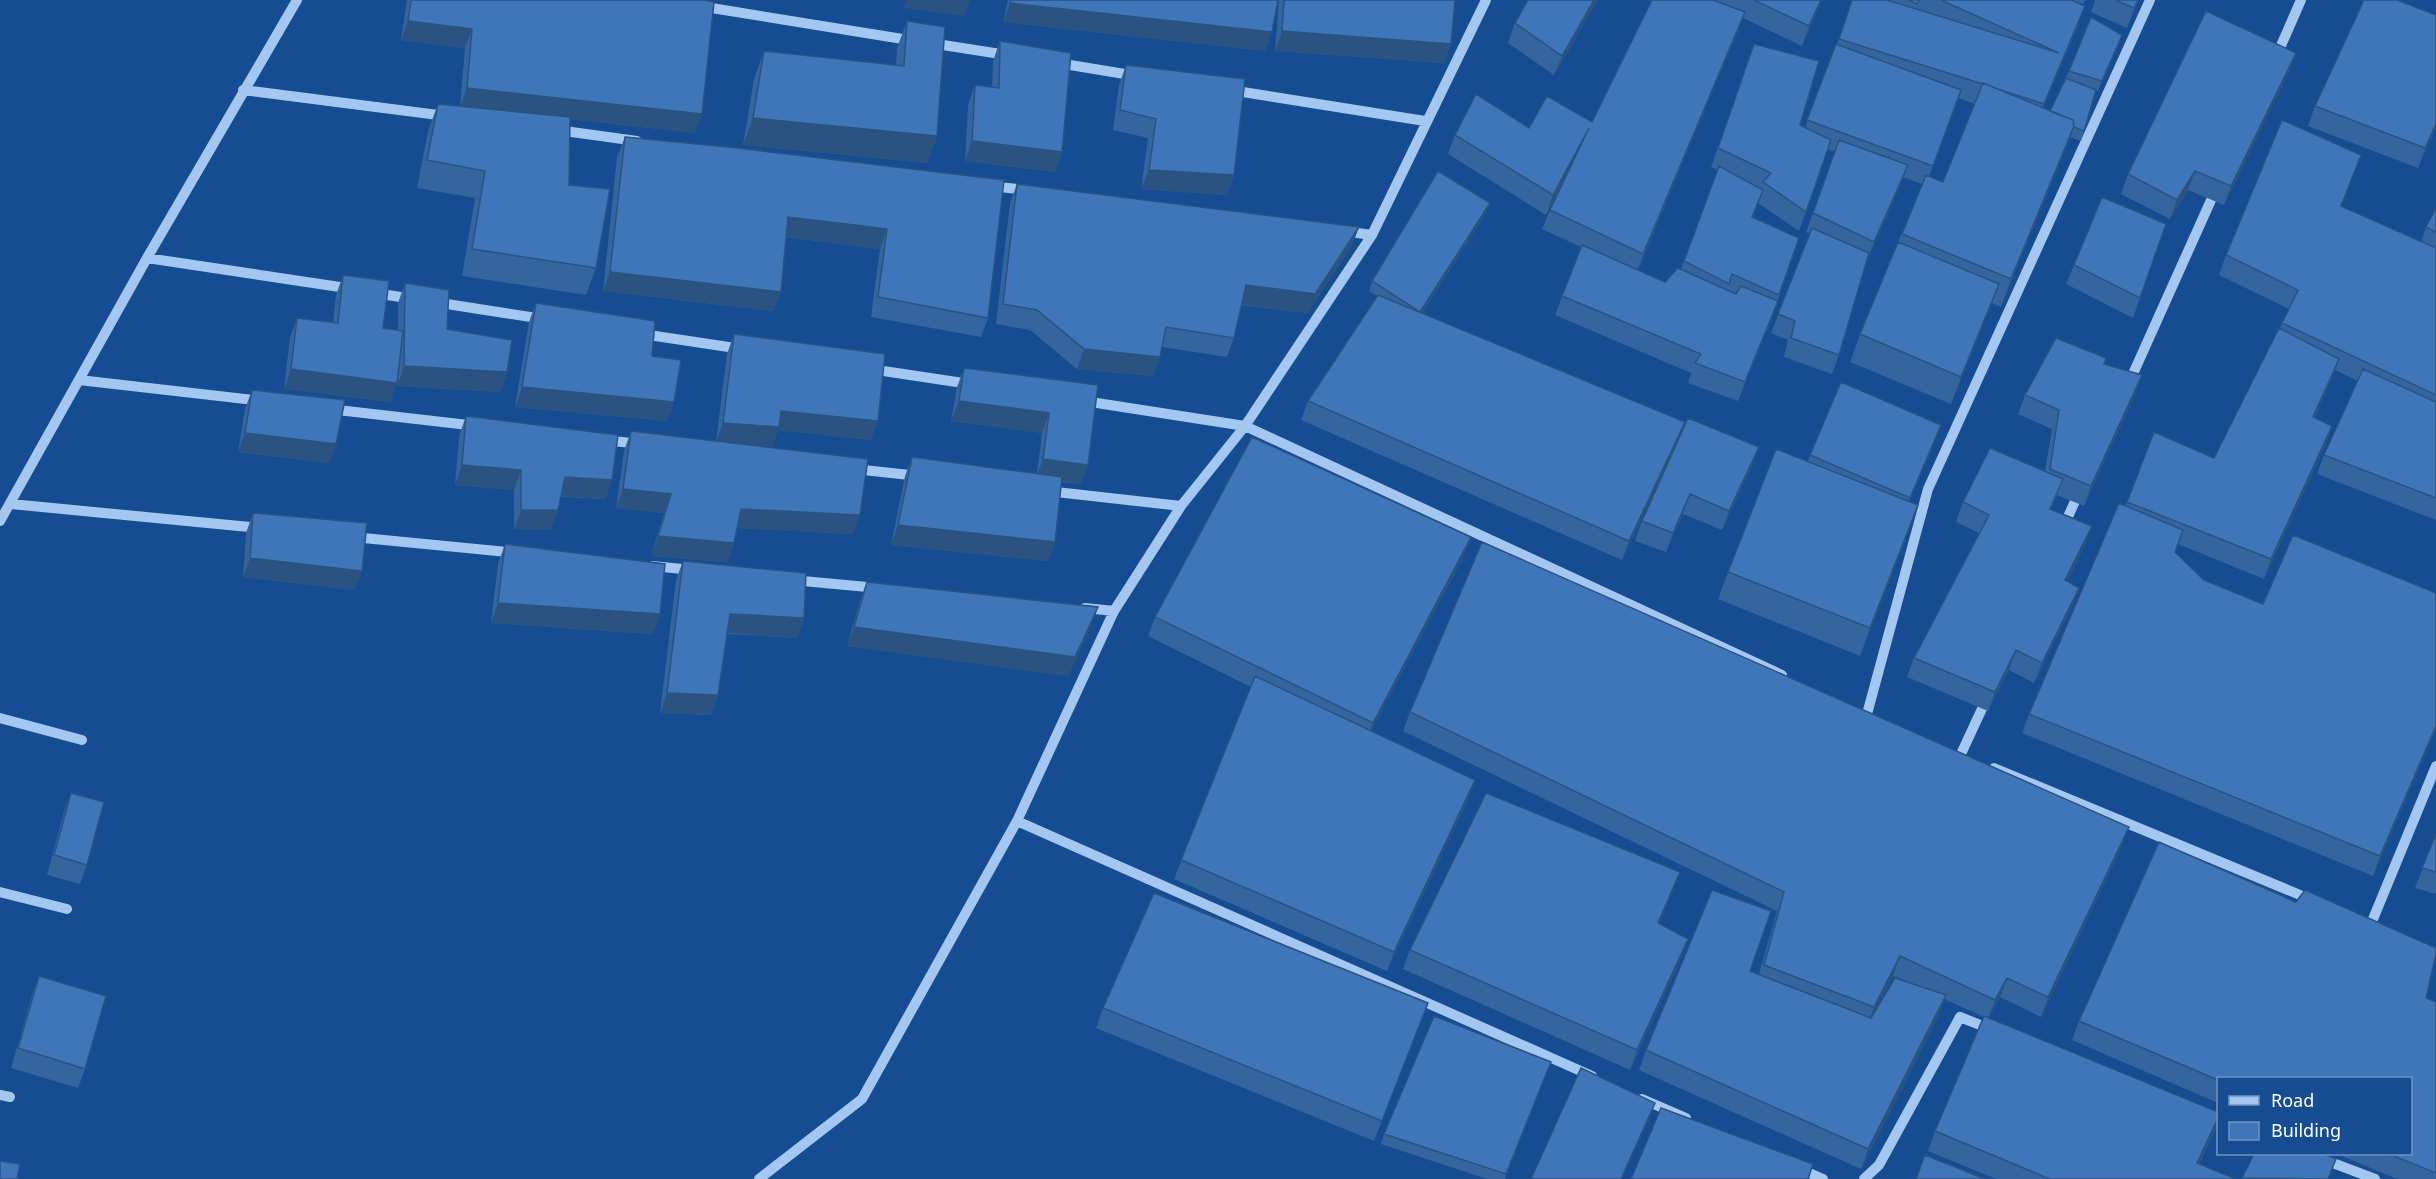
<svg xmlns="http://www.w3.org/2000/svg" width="2436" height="1179" font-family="'Noto Sans',sans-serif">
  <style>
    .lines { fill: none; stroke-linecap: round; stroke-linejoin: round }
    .minor { stroke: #a3c7f1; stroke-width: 10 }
    .wall { fill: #35659f; fill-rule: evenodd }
    .shaded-wall { fill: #2b5382 }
    .building { fill: #3e76b9; stroke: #2b5382; stroke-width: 1.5 }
  </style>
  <rect width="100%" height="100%" fill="#154c92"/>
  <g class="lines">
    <path class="minor" d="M 699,6 L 915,41
      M 930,43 L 1007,55
      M 2276,57 L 2301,0
      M 1058,63 L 1137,76
      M 243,90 L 446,116
      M 1230,90 L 1425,121
      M 557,130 L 637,141
      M 989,186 L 1027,190
      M 1343,231 L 1372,235
      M 147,258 L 353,289
      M 375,293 L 413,299
      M 434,302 L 543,319
      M 642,334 L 742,349
      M 870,369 L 970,384
      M 79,380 L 263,401
      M 2128,385 L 2216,189
      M 1084,401 L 1245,426 L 1782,675
      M 329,409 L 477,426
      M 603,440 L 641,444
      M 854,469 L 919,476
      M 1047,491 L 1181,506
      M 11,504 L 260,528
      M 0,521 L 147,258 L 297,0
      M 2063,528 L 2080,490
      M 353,537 L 517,553
      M 652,566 L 693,570
      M 792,580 L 878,588
      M 1085,608 L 1114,611
      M 1867,714 L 1928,489 L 2150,0
      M 0,718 L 82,740
      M 1961,754 L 1987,698
      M 1994,768 L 2312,900
      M 1017,821 L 1592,1076
      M 0,892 L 67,909
      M 2379,928 L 2371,924 L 2436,766
      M 0,1095 L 10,1097
      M 1642,1099 L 1686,1118
      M 2309,1154 L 2375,1179
      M 1798,1168 L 1823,1179
      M 759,1179 L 862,1099 L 1017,821 L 1114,611 L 1181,506 L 1245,426 L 1372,235 L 1486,0
      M 1864,1179 L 1879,1165 L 1960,1017 L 1993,1030"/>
  </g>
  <path class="wall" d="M 407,0 L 704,0 L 695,133 L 570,119 L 569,185 L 596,268 L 586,295 L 462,276 L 475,198 L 417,188 L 428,131 L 438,104 L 460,106 L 465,48 L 401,40 Z
    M 1008,0 L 1278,0 L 1265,51 L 1003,22 Z
    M 1279,0 L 1455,0 L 1451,44 L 1444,63 L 1275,51 Z
    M 1528,0 L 1598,0 L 1554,75 L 1508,43 L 1515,23 Z
    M 1652,0 L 1822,0 L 1802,46 L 1743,18 L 1638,270 L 1665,282 L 1681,269 L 1718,170 L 1711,167 L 1747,63 L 1800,125 L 1805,128 L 1837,44 L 1851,0 L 2085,0 L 2083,5 L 2078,26 L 2043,108 L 2050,111 L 2066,78 L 2091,17 L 2122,35 L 2098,91 L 2096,91 L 2081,141 L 2070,137 L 2001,307 L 1992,303 L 1951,404 L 1850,362 L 1860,334 L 1922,184 L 1903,177 L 1867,262 L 1866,261 L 1839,355 L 1832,374 L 1784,357 L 1788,340 L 1771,333 L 1810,234 L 1806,232 L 1835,152 L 1828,149 L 1799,231 L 1758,203 L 1753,217 L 1799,238 L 1771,321 L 1738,401 L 1688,383 L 1691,373 L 1555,315 L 1581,247 L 1542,229 L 1550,210 L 1560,189 L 1546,215 L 1448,154 L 1455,135 L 1592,122 ZM 1959,98 L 1975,104 L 1943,182 L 1929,176 Z
    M 2095,0 L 2139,0 L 2127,28 L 2091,12 Z
    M 907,21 L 937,136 L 927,163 L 743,145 L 754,79 L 764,51 L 896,65 L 897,48 Z
    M 1000,41 L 1062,152 L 1055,172 L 965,161 L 968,105 L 975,85 L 992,87 L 993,61 Z
    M 2296,53 L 2289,72 L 2224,205 L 2188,190 L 2170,219 L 2121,194 L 2128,174 Z
    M 1126,65 L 1234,175 L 1227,195 L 1141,189 L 1148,138 L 1113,130 L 1119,85 Z
    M 2315,106 L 2436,128 L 2418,168 L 2308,126 Z
    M 625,137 L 1004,180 L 988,318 L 981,337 L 871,317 L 880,249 L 786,237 L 781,292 L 773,311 L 603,291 L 617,157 Z
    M 2361,155 L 2341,206 L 2421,242 L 2426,227 L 2436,208 L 2436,520 L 2317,474 L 2324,455 L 2358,381 L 2335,370 L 2315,418 L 2332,426 L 2325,446 L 2264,579 L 2178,544 L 2175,552 L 2204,580 L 2263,604 L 2436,593 L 2436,729 L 2373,876 L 2022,733 L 2029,714 L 2125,506 L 2154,432 L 2214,458 L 2280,328 L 2289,309 L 2219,275 L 2226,255 Z
    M 1017,184 L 1352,246 L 1308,313 L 1241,305 L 1234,338 L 1227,357 L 1162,347 L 1160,357 L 1153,376 L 1077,369 L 1030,330 L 996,324 L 1010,203 Z
    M 1490,203 L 1486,213 L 1422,313 L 1685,422 L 1678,441 L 1622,560 L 1301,420 L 1308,401 L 1377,296 L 1369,291 L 1372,281 Z
    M 2166,224 L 2133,318 L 2066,284 L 2074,265 Z
    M 343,275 L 383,328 L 398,331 L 398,303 L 405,283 L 447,329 L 507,372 L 500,392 L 397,386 L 397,379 L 390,402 L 284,389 L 290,337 L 297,318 L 333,322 L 336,295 Z
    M 536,303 L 652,356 L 674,402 L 667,421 L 515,407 L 529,322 Z
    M 734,334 L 871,440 L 778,430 L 772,447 L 746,445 L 853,534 L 737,528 L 734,543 L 727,562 L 651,556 L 664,513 L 616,508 L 624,451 L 631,431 L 716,441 L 727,354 Z
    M 2104,364 L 2135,395 L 2084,506 L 2057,495 L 2051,509 L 2085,545 L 2067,582 L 2079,588 L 2072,607 L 2034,683 L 2009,670 L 1988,711 L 1907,677 L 1914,658 L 1979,533 L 1956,522 L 1963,502 L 2045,471 L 2052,429 L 2018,414 L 2025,395 Z
    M 964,368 L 1098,385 L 1088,465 L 1081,484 L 1062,482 L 1055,542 L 1048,561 L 891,545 L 905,476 L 912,457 L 1037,474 L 1042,433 L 951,421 L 957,387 Z
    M 252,390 L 336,444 L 329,463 L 238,452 L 245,409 Z
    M 466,416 L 612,480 L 605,499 L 561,497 L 551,530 L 514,529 L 514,490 L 455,485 L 459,436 Z
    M 1688,418 L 1752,466 L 1722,530 L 1683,514 L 1666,552 L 1635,541 L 1642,521 Z
    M 1934,444 L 1909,502 L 1908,533 L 1860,656 L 1718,599 L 1728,572 L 1808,461 L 1810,455 Z
    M 253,513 L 355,590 L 243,577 L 246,533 Z
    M 505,544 L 660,614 L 653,634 L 491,623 L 498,564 Z
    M 1464,556 L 1371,731 L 1475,780 L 1468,800 L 1387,971 L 1174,879 L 1251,687 L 1148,636 L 1155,617 Z
    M 683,561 L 804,618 L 797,638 L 727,634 L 718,695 L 711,715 L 660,713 L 676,580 Z
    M 867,582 L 1091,626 L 1068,676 L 847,646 L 860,601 Z
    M 1410,712 L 2122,846 L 2041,1017 L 2000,997 L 1988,1018 L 2218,1112 L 2218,1119 L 2214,1133 L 2199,1164 L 2236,1179 L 1996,1179 L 1928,1151 L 1935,1131 L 1984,1017 L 1944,999 L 1939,1015 L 1861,1169 L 1639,1070 L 1646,1050 L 1750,971 L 1759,974 L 1777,911 L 1403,731 ZM 1893,976 L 1908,982 L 1871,1018 Z
    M 71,793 L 87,865 L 80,884 L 47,875 L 64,812 Z
    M 2436,834 L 2436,894 L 2415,888 Z
    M 1680,872 L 1659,924 L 1688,939 L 1681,959 L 1630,1070 L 1403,969 L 1410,950 Z
    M 39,976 L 85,1069 L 78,1088 L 11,1068 L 32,995 Z
    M 2426,998 L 2436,1002 L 2436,1179 L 2397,1179 L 2337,1154 L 2410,1154 L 2218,1078 L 2218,1103 L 2072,1040 L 2079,1021 Z
    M 1428,1003 L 1374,1141 L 1096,1028 L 1103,1008 Z
    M 1551,1062 L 1505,1179 L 1487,1179 L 1381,1144 L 1384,1134 Z"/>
  <path class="shaded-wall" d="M 906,0 L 970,0 L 964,16 L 903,8 Z
    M 1594,0 L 1598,0 L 1554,75 L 1562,56 Z
    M 1821,0 L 1822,0 L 1802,46 L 1809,26 Z
    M 2138,0 L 2139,0 L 2127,28 L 2134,8 Z
    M 1010,3 L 1272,32 L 1265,51 L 1003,22 Z
    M 2085,6 L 2078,26 L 2037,123 L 2044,104 Z
    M 1745,12 L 1738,32 L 1636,273 L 1643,254 Z
    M 408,21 L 472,29 L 465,48 L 401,40 Z
    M 1282,31 L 1451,44 L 1444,63 L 1275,51 Z
    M 2122,35 L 2119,46 L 2098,91 L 2102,81 Z
    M 2296,53 L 2289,72 L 2224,205 L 2231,186 Z
    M 467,88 L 702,114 L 695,133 L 460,107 Z
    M 753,118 L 937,136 L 927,163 L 743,145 Z
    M 2436,124 L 2436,128 L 2418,168 L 2425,148 Z
    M 2074,126 L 2064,154 L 2001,307 L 2011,279 Z
    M 1589,128 L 1582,148 L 1546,215 L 1553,195 Z
    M 972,141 L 1062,152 L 1055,172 L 965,161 Z
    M 1908,165 L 1901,185 L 1867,262 L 1874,242 Z
    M 1149,170 L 1234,175 L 1227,195 L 1141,189 Z
    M 2195,171 L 2188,190 L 2170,219 L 2177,200 Z
    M 1490,203 L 1486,213 L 1416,322 L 1420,312 Z
    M 788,217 L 887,229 L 880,249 L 781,236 Z
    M 1359,227 L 1352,246 L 1308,313 L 1238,304 L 1246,285 Z
    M 610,272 L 781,292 L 773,311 L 603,291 Z
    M 1999,284 L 1989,311 L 1951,404 L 1961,377 Z
    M 1778,301 L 1771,321 L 1738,401 L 1745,382 Z
    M 1084,349 L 1160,357 L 1153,376 L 1077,369 Z
    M 2339,359 L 2332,378 L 2306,437 L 2313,417 Z
    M 404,366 L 507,372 L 500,392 L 397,386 Z
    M 291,369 L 397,383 L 390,402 L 284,389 Z
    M 2142,375 L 2135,395 L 2084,506 L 2091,486 Z
    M 522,387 L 674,402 L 667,421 L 515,407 Z
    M 959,401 L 1049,413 L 1042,433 L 951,421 Z
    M 781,411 L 878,421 L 871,440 L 778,430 L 772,447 L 716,442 L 723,423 Z
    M 1685,422 L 1678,441 L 1622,560 L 1629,541 Z
    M 1941,425 L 1934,444 L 1903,518 L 1910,498 Z
    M 2332,426 L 2325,446 L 2264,579 L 2271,559 Z
    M 245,433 L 336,444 L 329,463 L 238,452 Z
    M 1759,447 L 1752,466 L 1722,530 L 1729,511 Z
    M 1043,459 L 1088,465 L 1081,484 L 1036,478 Z
    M 462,465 L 521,470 L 514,490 L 455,485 Z
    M 565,477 L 612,480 L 605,499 L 558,496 Z
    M 623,489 L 671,494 L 664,513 L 616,508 Z
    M 1690,494 L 1683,514 L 1666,552 L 1673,533 Z
    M 1918,505 L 1908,533 L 1860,656 L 1870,628 Z
    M 741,509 L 860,515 L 853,534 L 734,528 Z
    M 521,510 L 558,510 L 551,530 L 514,529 Z
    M 898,525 L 1055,542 L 1048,561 L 891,545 Z
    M 2092,526 L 2085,545 L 2058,600 L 2065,580 Z
    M 658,536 L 734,543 L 727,562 L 651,556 Z
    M 1471,537 L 1464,556 L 1365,743 L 1373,723 Z
    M 250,558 L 362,571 L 355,590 L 243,577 Z
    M 2079,588 L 2072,607 L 2034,683 L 2042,663 Z
    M 498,603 L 660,614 L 653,634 L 491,623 Z
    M 1098,607 L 1091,626 L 1068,676 L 847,646 L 854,627 Z
    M 730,614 L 804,618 L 797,638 L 723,633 Z
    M 2016,650 L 2009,670 L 1988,711 L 1995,692 Z
    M 667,693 L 718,695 L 711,715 L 660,713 Z
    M 2436,726 L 2436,729 L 2373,876 L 2380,856 Z
    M 1475,780 L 1468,800 L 1387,971 L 1394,952 Z
    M 2129,827 L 2122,846 L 2041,1017 L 2048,997 Z
    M 1680,872 L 1673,891 L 1651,942 L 1658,923 Z
    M 1688,939 L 1681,959 L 1630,1070 L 1637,1050 Z
    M 1900,956 L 1893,976 L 1867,1026 L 1874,1007 Z
    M 2007,978 L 2000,997 L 1988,1019 L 1995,1000 Z
    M 1946,995 L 1939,1015 L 1861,1169 L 1868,1149 Z
    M 1655,1103 L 1648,1122 L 1622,1179 L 1621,1179 Z
    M 2218,1118 L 2214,1133 L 2191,1179 L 2197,1163 Z"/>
  <path class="building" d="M 411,0 L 704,0 L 714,2 L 702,114 L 467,88 L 472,29 L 408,21 Z
    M 1011,0 L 1278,0 L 1272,32 L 1010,3 Z
    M 1284,0 L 1455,0 L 1451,44 L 1282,31 Z
    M 1528,0 L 1594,0 L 1562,56 L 1515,23 Z
    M 1652,0 L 1713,0 L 1745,12 L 1643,254 L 1550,210 L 1589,128 L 1553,195 L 1455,135 L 1476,94 L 1529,128 L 1547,96 L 1592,122 Z
    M 1754,0 L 1821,0 L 1809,26 Z
    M 1852,0 L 1887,0 L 2059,53 L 1941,0 L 2071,0 L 2085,6 L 2044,104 L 1995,88 L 1983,83 L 1983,84 L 1839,39 Z
    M 1908,0 L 1919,0 L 1917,4 Z
    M 2115,0 L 2138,0 L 2134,8 Z
    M 2364,0 L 2397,0 L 2436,15 L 2436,124 L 2425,148 L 2315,106 Z
    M 2206,11 L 2296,53 L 2231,186 L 2195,171 L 2177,200 L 2128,174 Z
    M 2091,17 L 2122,35 L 2102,81 L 2069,71 Z
    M 907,21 L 945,27 L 937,136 L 753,118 L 764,51 L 904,66 Z
    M 1000,41 L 1071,53 L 1062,152 L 972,141 L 975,85 L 999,88 Z
    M 1754,44 L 1819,61 L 1800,125 L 1831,140 L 1806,212 L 1763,182 L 1771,173 L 1718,148 Z
    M 1836,44 L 1961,90 L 1933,166 L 1807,120 Z
    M 1126,65 L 1245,79 L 1234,175 L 1149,170 L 1156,119 L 1120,110 Z
    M 2066,78 L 2096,90 L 2084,131 L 2074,127 L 2073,120 L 2050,111 Z
    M 1983,83 L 2073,120 L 2074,126 L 2011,279 L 1902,234 L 1926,175 L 1943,182 Z
    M 438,104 L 570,117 L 569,185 L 610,189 L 596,268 L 472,249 L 485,171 L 427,160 Z
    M 2282,120 L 2361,155 L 2341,206 L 2436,248 L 2436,395 L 2282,323 L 2298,290 L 2226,255 Z
    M 625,137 L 738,148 L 1004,180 L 988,318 L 878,297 L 887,229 L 788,217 L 781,292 L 610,272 Z
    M 1839,140 L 1908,165 L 1874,242 L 1813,213 Z
    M 1719,166 L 1763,190 L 1752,217 L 1799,238 L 1779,295 L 1732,274 L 1729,284 L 1684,261 Z
    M 1438,171 L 1490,203 L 1420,312 L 1372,281 Z
    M 1017,184 L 1359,227 L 1315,294 L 1246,285 L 1234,338 L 1166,327 L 1160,357 L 1084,349 L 1037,310 L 1003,304 Z
    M 2102,197 L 2166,224 L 2140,298 L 2074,265 Z
    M 2436,208 L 2436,232 L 2426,227 Z
    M 1812,228 L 1869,253 L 1839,355 L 1791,338 L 1795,321 L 1778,314 Z
    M 1898,242 L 1999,284 L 1961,377 L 1860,334 Z
    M 1582,245 L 1665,282 L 1678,268 L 1736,294 L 1741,286 L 1778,301 L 1745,382 L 1695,363 L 1701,354 L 1562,296 Z
    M 343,275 L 389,281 L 383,328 L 403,331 L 397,383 L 291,369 L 297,318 L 338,323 Z
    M 405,283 L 449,290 L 447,329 L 512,340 L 507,372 L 404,366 Z
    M 1378,295 L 1685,422 L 1629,541 L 1308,401 Z
    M 536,303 L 655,321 L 652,356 L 681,360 L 674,402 L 522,387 Z
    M 2279,328 L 2339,359 L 2313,417 L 2332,426 L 2271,559 L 2127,502 L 2154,432 L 2214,458 Z
    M 734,334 L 885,354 L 878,421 L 781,411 L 779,427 L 723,423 Z
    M 2056,338 L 2106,358 L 2104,364 L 2142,375 L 2091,486 L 2050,469 L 2059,410 L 2025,395 Z
    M 964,368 L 1098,385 L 1088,465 L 1043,459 L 1049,413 L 959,401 Z
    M 2363,369 L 2436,402 L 2436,498 L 2324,455 Z
    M 1841,382 L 1941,425 L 1910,498 L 1810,455 Z
    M 252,390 L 345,400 L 336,444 L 245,433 Z
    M 466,416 L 618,435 L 612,480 L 565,477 L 558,510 L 521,510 L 521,470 L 462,465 Z
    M 1688,418 L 1759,447 L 1729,511 L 1690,494 L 1673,533 L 1642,521 Z
    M 631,431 L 868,459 L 860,515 L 741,509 L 734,543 L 658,536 L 671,494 L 623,489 Z
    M 1252,437 L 1471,537 L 1373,723 L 1155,617 Z
    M 1990,448 L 2063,479 L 2050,509 L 2092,526 L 2065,580 L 2079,588 L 2042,663 L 2016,650 L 1995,692 L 1914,658 L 1989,515 L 1963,502 Z
    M 1776,449 L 1918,505 L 1870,628 L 1728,572 Z
    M 912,457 L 1062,477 L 1055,542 L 898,525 Z
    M 2119,503 L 2183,530 L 2175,552 L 2204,580 L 2263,604 L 2293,535 L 2436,593 L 2436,726 L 2380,856 L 2029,714 Z
    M 253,513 L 367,523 L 362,571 L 250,558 Z
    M 1482,542 L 2129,827 L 2048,997 L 2007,978 L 1995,1000 L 1900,956 L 1874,1007 L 1764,965 L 1784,892 L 1410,712 Z
    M 505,544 L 665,564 L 660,614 L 498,603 Z
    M 683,561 L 806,573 L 804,618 L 730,614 L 718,695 L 667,693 Z
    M 867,582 L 1098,607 L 1075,657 L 854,627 Z
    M 1255,676 L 1475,780 L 1394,952 L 1181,860 Z
    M 71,793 L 104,802 L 87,865 L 54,855 Z
    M 1486,793 L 1680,872 L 1658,923 L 1688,939 L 1637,1050 L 1410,950 Z
    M 2436,834 L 2436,872 L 2422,868 Z
    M 2159,842 L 2296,902 L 2305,890 L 2436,948 L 2436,954 L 2426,998 L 2436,1002 L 2436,1173 L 2389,1154 L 2410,1154 L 2410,1078 L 2218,1078 L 2218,1080 L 2079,1021 Z
    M 1712,890 L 1771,911 L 1750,971 L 1871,1018 L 1895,978 L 1946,995 L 1868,1149 L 1646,1050 Z
    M 1154,893 L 1428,1003 L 1382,1121 L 1103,1008 Z
    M 39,976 L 106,996 L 85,1069 L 18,1048 Z
    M 1434,1016 L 1551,1062 L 1506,1174 L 1384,1134 Z
    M 1984,1016 L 2218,1112 L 2218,1118 L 2197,1163 L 2236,1179 L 2050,1179 L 1935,1131 Z
    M 1581,1068 L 1655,1103 L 1621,1179 L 1531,1179 Z
    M 1661,1108 L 1813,1164 L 1808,1179 L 1631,1179 Z
    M 2254,1154 L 2324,1154 L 2336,1159 L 2328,1179 L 2242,1178 Z
    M 1925,1155 L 1985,1179 L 1916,1179 Z
    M 0,1161 L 20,1164 L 17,1179 L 0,1179 Z"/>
  <rect x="2217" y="1077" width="195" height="78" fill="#154c92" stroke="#7394be" stroke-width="1.5"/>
  <rect x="2229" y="1096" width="30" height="9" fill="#a3c7f1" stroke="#7394be" stroke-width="1.5"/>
  <text x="2271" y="1107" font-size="18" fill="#ffffff">Road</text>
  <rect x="2229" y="1122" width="30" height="18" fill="#3e76b9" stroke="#7394be" stroke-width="1.5"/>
  <text x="2271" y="1137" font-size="18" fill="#ffffff">Building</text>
</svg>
